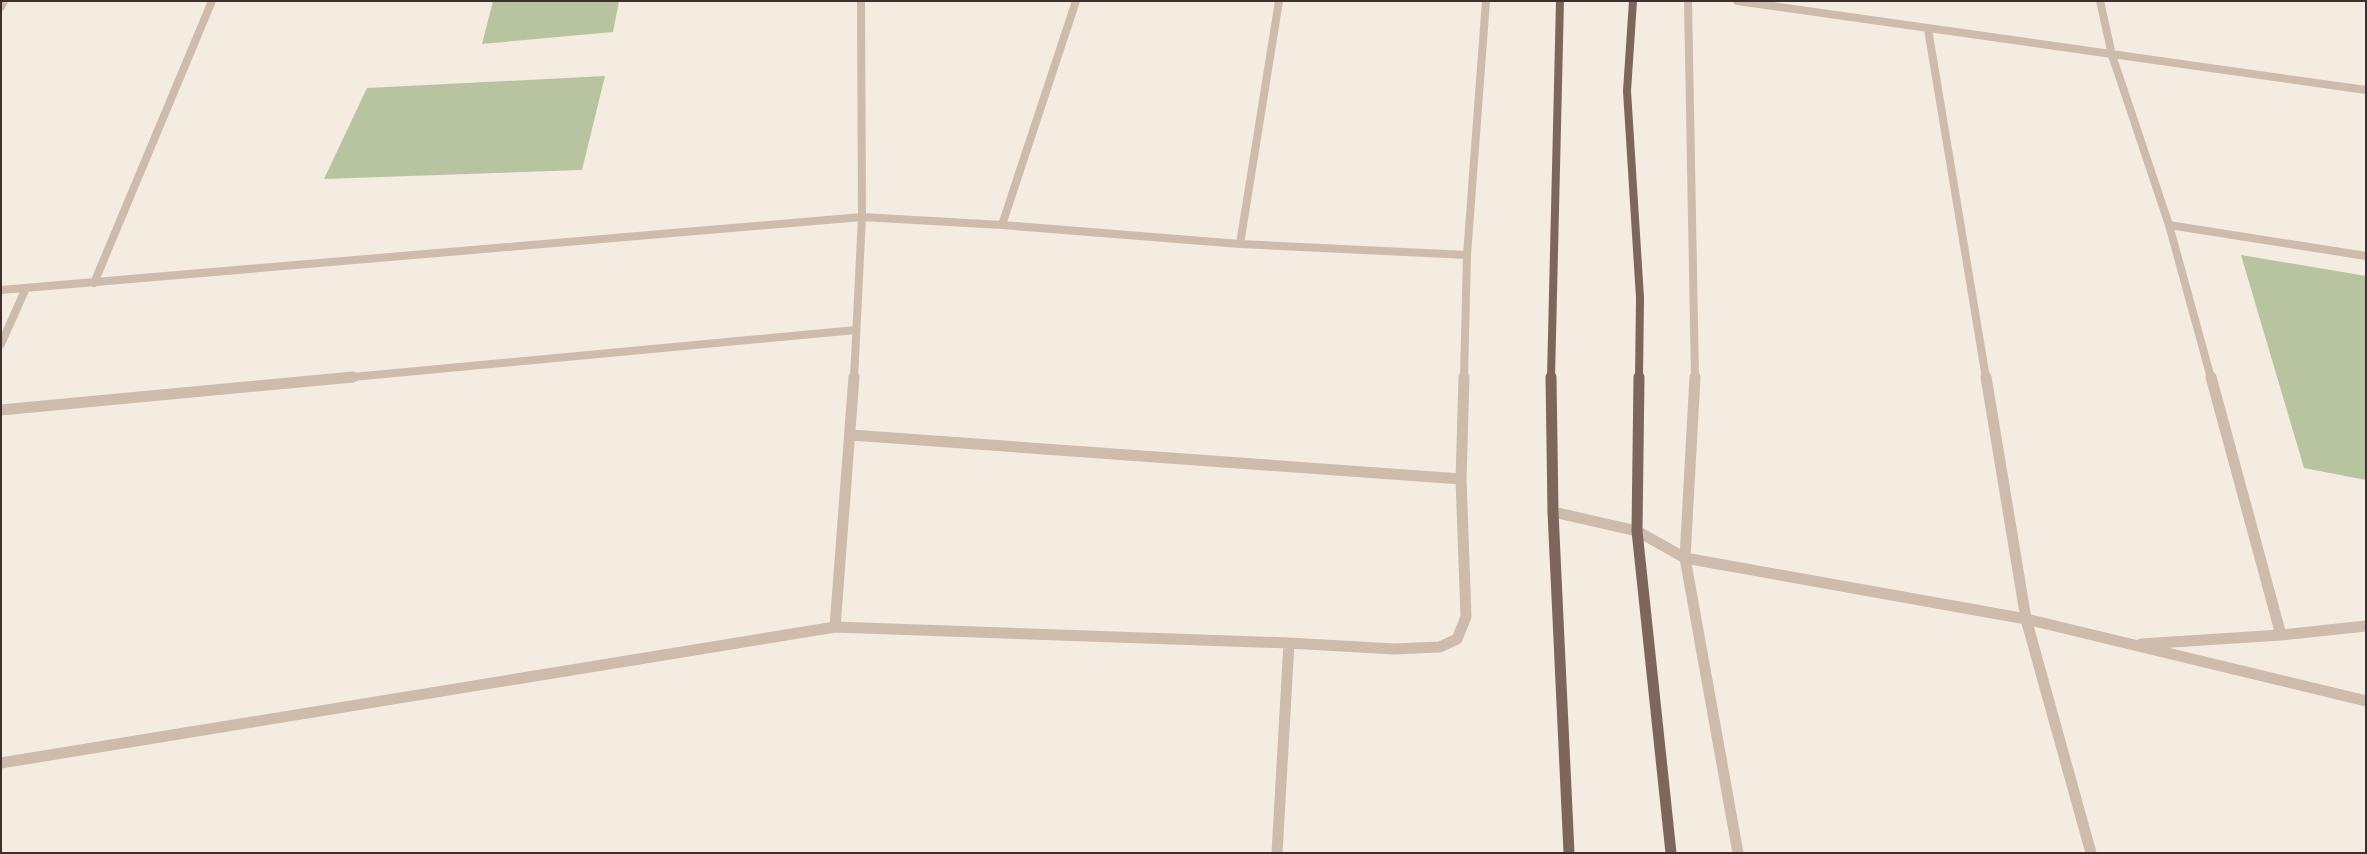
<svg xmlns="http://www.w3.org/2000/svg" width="2367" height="854" font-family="Poppins,sans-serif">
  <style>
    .green { fill: #b8c4a0 }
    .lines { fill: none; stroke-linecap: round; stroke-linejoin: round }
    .minor-far1 { stroke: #cdbbac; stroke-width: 8 }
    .minor { stroke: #cdbbac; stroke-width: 11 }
    .major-far1 { stroke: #7d675c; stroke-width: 8 }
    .major { stroke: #7d675c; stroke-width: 11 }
  </style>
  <rect width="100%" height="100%" fill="#f4ebe1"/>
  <path class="green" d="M 493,1 L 619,1 L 613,32 L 482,44 Z
    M 605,76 L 582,170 L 324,179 L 367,88 Z
    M 2241,255 L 2366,276 L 2366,480 L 2304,468 Z"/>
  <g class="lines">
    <path class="minor-far1" d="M 1688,1 L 1695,378
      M 1737,1 L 2366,90
      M 2100,1 L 2112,55 L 2169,225 L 2211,378
      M 1,7 L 4,1
      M 1928,29 L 1986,378
      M 1002,225 L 1076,1
      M 2169,225 L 2366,256
      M 1240,244 L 1279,1
      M 94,283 L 212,1
      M 1,290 L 862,217 L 861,1
      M 1,344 L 26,288
      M 342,378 L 856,330
      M 854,378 L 862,217 L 1002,225 L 1240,244 L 1467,255
      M 1464,378 L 1467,255 L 1486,1"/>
    <path class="minor" d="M 1695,377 L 1685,558 L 1738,853
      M 1986,377 L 2026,619 L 2091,853
      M 2211,377 L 2281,635
      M 1,410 L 353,377
      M 851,435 L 1461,479
      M 1553,512 L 1637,531 L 1685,558 L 2026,619 L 2366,701
      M 835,627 L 854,377
      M 2141,644 L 2281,635 L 2366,626
      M 1,763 L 835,627 L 1289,643 L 1394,649 L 1440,647 L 1457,639 L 1466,617 L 1461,479 L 1464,377
      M 1277,853 L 1289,643"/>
    <path class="major-far1" d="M 1633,1 L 1627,91 L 1640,298 L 1639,378
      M 1551,378 L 1560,1"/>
    <path class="major" d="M 1551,377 L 1553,512 L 1569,853
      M 1639,377 L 1637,531 L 1671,853"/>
  </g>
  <rect width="2367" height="854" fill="none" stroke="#3b302b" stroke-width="4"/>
</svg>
